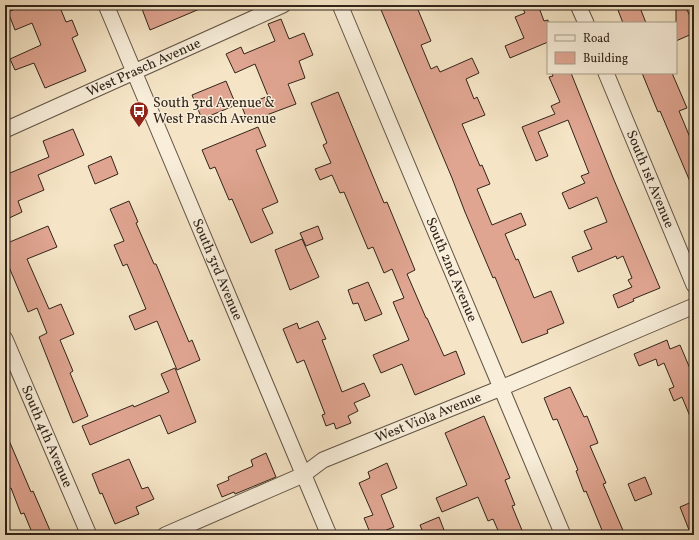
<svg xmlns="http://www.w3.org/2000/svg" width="699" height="540" font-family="Vollkorn,serif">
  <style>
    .building { fill: #e0a591; stroke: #31241a }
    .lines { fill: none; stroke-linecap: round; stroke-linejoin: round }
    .minor-casing { stroke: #625445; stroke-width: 17 }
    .minor { stroke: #f8eeda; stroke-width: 15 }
    .labels { text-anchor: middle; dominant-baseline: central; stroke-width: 3; stroke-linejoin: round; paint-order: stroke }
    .street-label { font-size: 14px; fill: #31241a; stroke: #f8eeda }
    .poi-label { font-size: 14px; fill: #31241a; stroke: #f8eeda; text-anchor: start }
  </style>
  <rect width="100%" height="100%" fill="#f5e5c6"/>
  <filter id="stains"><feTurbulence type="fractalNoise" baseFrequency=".005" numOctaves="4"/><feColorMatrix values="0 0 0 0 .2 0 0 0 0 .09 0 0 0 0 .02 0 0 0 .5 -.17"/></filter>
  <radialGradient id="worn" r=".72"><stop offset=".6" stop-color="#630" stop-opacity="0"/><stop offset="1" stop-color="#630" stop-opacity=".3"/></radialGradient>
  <path class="building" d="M 24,5 L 59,5 L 66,22 L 72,20 L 78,35 L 72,38 L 86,71 L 45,88 L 34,63 L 15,70 L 10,59 L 41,45 L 32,23 L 15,30 L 8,12 Z
    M 151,5 L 209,5 L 150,30 L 142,9 Z
    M 379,5 L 416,5 L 431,41 L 421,45 L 431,69 L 437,66 L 440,72 L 472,58 L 479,73 L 466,79 L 474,99 L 477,97 L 485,115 L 462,124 L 480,166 L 482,165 L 490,184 L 477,189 L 492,225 L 521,213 L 526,225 L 505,234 L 516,260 L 518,259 L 534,298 L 551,291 L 564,323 L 547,330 L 548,333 L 522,343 L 495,277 L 493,278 L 465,212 L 452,178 Z
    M 521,5 L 538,5 L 544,21 L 548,20 L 548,42 L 510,58 L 505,46 L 524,38 L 515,17 L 525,13 Z
    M 616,5 L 639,5 L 646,23 L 623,23 Z
    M 685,6 L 694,24 L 694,33 L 676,41 L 676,9 Z
    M 281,19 L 289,39 L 304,33 L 313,55 L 299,61 L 305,78 L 288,84 L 296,104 L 248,122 L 242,107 L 268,96 L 255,64 L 235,73 L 226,54 L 241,47 L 244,54 L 275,41 L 268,24 Z
    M 552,73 L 571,73 L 614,180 L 660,288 L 633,299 L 634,301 L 618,308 L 613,295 L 632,287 L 628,280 L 632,278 L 623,256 L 617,259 L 616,256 L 578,272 L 572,257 L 592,249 L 584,231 L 607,222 L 597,197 L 569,209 L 562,193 L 585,183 L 581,176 L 589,173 L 568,120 L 538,132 L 548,156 L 536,161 L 522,127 L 555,114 L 551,106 L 560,102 L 549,77 L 553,76 Z
    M 642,73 L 672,73 L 687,108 L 679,111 L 694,147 L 694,191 L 660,111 L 658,112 Z
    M 226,81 L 236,105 L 202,119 L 192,95 Z
    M 338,92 L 384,203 L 387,202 L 415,270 L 407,274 L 426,318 L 427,318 L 444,356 L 456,351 L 465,374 L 415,395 L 402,364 L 381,373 L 373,355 L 409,340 L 393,302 L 404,298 L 392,269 L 384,273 L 373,247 L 368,249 L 344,192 L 340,193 L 332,175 L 320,180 L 315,169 L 331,163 L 323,145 L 327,143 L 311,103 Z
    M 258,127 L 266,146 L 256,150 L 278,202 L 262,209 L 273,233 L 251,243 L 232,199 L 229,200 L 215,167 L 210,169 L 202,150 Z
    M 73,129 L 84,155 L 38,175 L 44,190 L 18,201 L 22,212 L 5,220 L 5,175 L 49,157 L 43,141 Z
    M 111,156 L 118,174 L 95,184 L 88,166 Z
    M 129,201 L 138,222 L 136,223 L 154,264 L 156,264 L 189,342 L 192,340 L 200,360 L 177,370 L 157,321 L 135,330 L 129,316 L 146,309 L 127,264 L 123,266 L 114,245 L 124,241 L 110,209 Z
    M 48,226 L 57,247 L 27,259 L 49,309 L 61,304 L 74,334 L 60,340 L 73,371 L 70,373 L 88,416 L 73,423 L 39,337 L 47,333 L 37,308 L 28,312 L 9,267 L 5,269 L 5,244 Z
    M 318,226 L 323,239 L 306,246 L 300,233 Z
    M 302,239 L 319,277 L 290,290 L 275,250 Z
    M 368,282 L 382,314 L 365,321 L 358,303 L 353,304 L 348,290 Z
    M 318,321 L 326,339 L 322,340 L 342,392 L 364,383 L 370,396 L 354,403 L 358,411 L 348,416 L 351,423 L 336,429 L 334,423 L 326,426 L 322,415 L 325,414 L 304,360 L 297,363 L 283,329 L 297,323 L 299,329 Z
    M 667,340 L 670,349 L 680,345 L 694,378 L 694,426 L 682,397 L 674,401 L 669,389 L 674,387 L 664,363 L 658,366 L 656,359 L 639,366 L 634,354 Z
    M 175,368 L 196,422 L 168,434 L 160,415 L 90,445 L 82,426 L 133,405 L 134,407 L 169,392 L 161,374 Z
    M 570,387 L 584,417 L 587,416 L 598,443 L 590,446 L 606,483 L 603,484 L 625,535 L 604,535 L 586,491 L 584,492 L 576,471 L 578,470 L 557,419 L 553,420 L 544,398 Z
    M 484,416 L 510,478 L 505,480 L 515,505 L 512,506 L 524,535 L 500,535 L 493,519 L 488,521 L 478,497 L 442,512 L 436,498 L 467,485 L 445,433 Z
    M 5,431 L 31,492 L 33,491 L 52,535 L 33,535 L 24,513 L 21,514 L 11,488 L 5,490 Z
    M 266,453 L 276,477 L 235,494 L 234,492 L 222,497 L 217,485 L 229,480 L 228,477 L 253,466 L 251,460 Z
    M 129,459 L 142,489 L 148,487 L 154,499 L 136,507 L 139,514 L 115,524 L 102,493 L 100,494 L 92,474 Z
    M 387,463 L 397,488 L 381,495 L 394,527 L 374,535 L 371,535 L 364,518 L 373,515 L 359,483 L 370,478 L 368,472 Z
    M 645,477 L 652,494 L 635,501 L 628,484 Z
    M 694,501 L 694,535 L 691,535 L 680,507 Z
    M 439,517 L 444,530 L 433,535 L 424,535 L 420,525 Z"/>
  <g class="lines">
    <g class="minor-casing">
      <g id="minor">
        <path id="s1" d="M 106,5 L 329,535"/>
        <path id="s2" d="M 340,5 L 563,535"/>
        <path d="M 578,5 L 586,23"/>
        <path id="s3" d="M 606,73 L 694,285"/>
        <path id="s4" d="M 5,130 L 283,5"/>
        <path id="s5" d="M 5,339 L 89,535"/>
        <path id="s6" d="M 165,535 L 303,475 L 323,460 L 501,388 L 694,306"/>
      </g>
    </g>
    <use href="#minor" class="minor"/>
  </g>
  <defs>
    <g id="bus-pin" transform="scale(1)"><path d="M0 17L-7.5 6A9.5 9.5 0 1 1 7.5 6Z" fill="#8f2418" stroke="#f8eeda"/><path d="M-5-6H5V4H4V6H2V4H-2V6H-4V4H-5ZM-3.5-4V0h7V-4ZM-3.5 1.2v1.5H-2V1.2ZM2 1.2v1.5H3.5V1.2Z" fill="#fff"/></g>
  </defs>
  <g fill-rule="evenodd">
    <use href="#bus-pin" x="139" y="111"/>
  </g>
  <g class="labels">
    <g class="street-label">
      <text stroke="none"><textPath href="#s4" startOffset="152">West Prasch Avenue</textPath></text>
      <text stroke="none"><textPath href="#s3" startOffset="115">South 1st Avenue</textPath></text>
      <text stroke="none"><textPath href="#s1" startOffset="287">South 3rd Avenue</textPath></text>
      <text stroke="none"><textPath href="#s2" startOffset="287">South 2nd Avenue</textPath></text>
      <text stroke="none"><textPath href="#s6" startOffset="289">West Viola Avenue</textPath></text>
      <text stroke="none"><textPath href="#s5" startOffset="106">South 4th Avenue</textPath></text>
    </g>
    <g class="poi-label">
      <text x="153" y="103">South 3rd Avenue &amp;<tspan x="153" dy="16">West Prasch Avenue</tspan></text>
    </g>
  </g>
  <rect width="699" height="540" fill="none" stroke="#f5e5c6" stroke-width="20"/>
  <rect x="6" y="6" width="687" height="528" fill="none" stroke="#31241a" stroke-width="2"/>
  <rect x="10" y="10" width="679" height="520" fill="none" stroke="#31241a"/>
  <rect x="547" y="22" width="130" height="52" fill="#f8eeda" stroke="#a89d8d"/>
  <rect x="555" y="35" width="20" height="6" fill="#f8eeda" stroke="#a89d8d"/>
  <text x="583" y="42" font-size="12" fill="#31241a">Road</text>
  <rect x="555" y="52" width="20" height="12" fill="#e0a591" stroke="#a89d8d"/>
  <text x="583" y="62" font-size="12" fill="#31241a">Building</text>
  <rect width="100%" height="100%" filter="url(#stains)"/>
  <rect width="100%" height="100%" fill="url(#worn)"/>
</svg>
